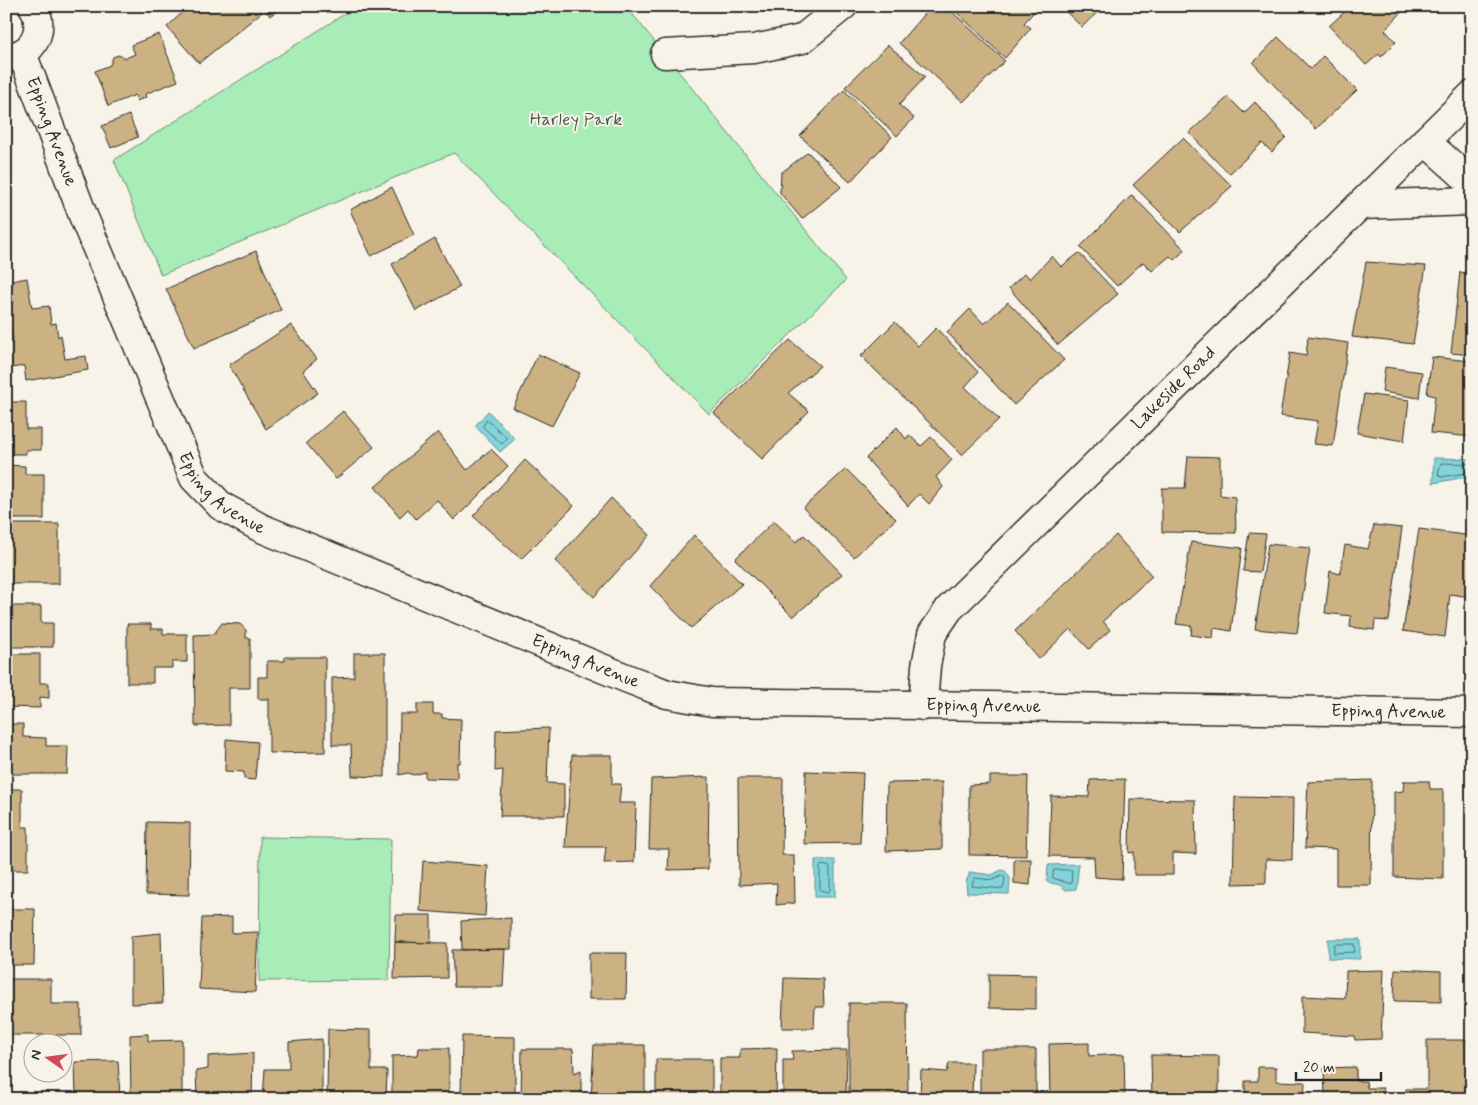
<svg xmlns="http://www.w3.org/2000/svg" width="1478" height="1105" font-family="Mynerve,sans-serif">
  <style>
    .green { fill: #a8ecb7; stroke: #6a8c71 }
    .water { fill: #82d4da; stroke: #5f9094 }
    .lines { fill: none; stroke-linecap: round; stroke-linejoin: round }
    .shore { stroke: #4e6f71; stroke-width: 1 }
    .building { fill: #ccb182; stroke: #2b2b2b }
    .minor-casing { stroke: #2b2b2b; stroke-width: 31 }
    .minor { stroke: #f7f3e8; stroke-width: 28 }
    .labels { text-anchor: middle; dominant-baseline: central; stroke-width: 4; stroke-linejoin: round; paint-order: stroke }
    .park-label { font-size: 18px; fill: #4a5b4e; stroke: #f7f3e8 }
    .street-label { font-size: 18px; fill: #2b2b2b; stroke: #f7f3e8 }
  </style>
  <rect width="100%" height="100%" fill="#f7f3e8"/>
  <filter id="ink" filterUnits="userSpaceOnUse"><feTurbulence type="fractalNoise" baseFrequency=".02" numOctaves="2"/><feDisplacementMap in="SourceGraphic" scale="10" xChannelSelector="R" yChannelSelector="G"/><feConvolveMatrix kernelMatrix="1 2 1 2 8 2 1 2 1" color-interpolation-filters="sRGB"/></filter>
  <g filter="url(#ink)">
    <path class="green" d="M 357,6 L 626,6 L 846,280 L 709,414 L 454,153 L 161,275 L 114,160 Z
      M 260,837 L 391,839 L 389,980 L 259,981 Z"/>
    <path class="water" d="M 488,411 L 515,439 L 500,452 L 475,426 Z
      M 1434,458 L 1472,459 L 1472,476 L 1433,483 Z
      M 815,860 L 835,860 L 835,897 L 815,897 Z
      M 1079,864 L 1076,889 L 1066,890 L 1060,885 L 1047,882 L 1048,865 Z
      M 1001,870 L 1005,871 L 1010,878 L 1009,894 L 967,893 L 966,882 L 970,872 L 992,875 Z
      M 1328,939 L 1360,939 L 1360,959 L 1328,958 Z"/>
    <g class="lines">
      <path class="shore" d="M 487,420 L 507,438 L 502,444 L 483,427 Z
        M 1472,464 L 1441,463 L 1438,474 L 1441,477 L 1472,472
        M 822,865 L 830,867 L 830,890 L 828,892 L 820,890 L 820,868 Z
        M 1054,870 L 1072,870 L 1071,884 L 1053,878 Z
        M 1003,876 L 1005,879 L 1003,889 L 972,886 L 974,878 L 992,880 Z
        M 1335,944 L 1354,944 L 1355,952 L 1334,953 Z"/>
    </g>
    <path class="building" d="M 189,6 L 257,6 L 262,12 L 199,63 L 167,27 Z
      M 262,6 L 283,6 L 270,16 Z
      M 931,6 L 946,6 L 1005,61 L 963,102 L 899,43 Z
      M 950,6 L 1039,6 L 1024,23 L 1031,28 L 1005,58 Z
      M 1060,6 L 1104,6 L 1082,27 Z
      M 1351,6 L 1399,6 L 1403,11 L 1385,30 L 1396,42 L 1381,57 L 1379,54 L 1366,65 L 1329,26 Z
      M 159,34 L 178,81 L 145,94 L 146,97 L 137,101 L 135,95 L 108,106 L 95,71 L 110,65 L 113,57 L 118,55 L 126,58 L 135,54 L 131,45 Z
      M 1278,37 L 1311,69 L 1323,56 L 1357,90 L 1316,129 L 1253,63 Z
      M 888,45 L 925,77 L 899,105 L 914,118 L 897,136 L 845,87 Z
      M 844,90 L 892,137 L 850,182 L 800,136 Z
      M 1228,97 L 1244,113 L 1255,102 L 1286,137 L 1272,152 L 1262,143 L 1229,174 L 1189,133 Z
      M 129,115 L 138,137 L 111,148 L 102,126 Z
      M 1183,138 L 1232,186 L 1180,232 L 1133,185 Z
      M 808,152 L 841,187 L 802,219 L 780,193 L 781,173 Z
      M 392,187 L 414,235 L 371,256 L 350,210 Z
      M 1132,195 L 1185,250 L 1174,260 L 1170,256 L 1152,271 L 1143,262 L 1117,286 L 1080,247 Z
      M 435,239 L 460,287 L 416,311 L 392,264 Z
      M 256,251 L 281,310 L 194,348 L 166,289 Z
      M 1079,253 L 1118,294 L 1058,345 L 1009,288 L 1025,273 L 1030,279 L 1052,256 L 1061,267 Z
      M 1366,262 L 1426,266 L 1413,344 L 1352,337 Z
      M 1460,272 L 1472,274 L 1472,355 L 1451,353 Z
      M 27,278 L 32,308 L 49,306 L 51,324 L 56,323 L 58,337 L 61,335 L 65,359 L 86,356 L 88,370 L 26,381 L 24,366 L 6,369 L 6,342 L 13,341 L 6,299 L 6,282 Z
      M 1008,302 L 1064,360 L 1014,405 L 947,332 L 970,309 L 984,324 Z
      M 895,322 L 918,346 L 936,328 L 978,372 L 965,387 L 999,419 L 962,455 L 861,356 Z
      M 291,325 L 317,359 L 303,371 L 318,393 L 266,429 L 229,365 Z
      M 1308,337 L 1348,343 L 1333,446 L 1314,444 L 1318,421 L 1280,416 L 1290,353 L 1306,356 Z
      M 790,340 L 820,366 L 788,393 L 809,411 L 762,459 L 714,413 Z
      M 538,354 L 580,373 L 552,426 L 513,408 Z
      M 1432,357 L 1472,361 L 1472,437 L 1431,433 L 1435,396 L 1427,394 Z
      M 1385,367 L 1422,372 L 1419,398 L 1382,392 Z
      M 1364,394 L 1409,400 L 1404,441 L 1357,433 Z
      M 6,402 L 26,402 L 26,429 L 41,429 L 41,450 L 26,450 L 26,454 L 6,454 Z
      M 343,411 L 374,447 L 336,479 L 306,443 Z
      M 897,427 L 906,439 L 909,435 L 921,446 L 931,437 L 952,460 L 936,477 L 943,487 L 929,504 L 919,494 L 908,506 L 866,458 Z
      M 438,432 L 467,470 L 491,449 L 508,466 L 454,520 L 437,500 L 416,519 L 408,509 L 400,517 L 375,487 Z
      M 1188,456 L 1220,457 L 1220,495 L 1235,497 L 1236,533 L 1162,532 L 1162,488 L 1185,488 Z
      M 525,460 L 574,506 L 521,559 L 473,516 Z
      M 6,465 L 25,466 L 25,474 L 44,474 L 44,519 L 6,519 Z
      M 846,469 L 896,519 L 854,557 L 803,508 Z
      M 611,498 L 650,535 L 594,597 L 555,561 Z
      M 774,521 L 796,542 L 804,535 L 842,574 L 793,617 L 735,559 Z
      M 6,524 L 59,524 L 59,584 L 6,584 Z
      M 1374,525 L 1402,528 L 1389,621 L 1375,620 L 1374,630 L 1350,627 L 1351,616 L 1325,613 L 1330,571 L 1340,574 L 1345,545 L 1368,549 Z
      M 1419,529 L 1472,536 L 1470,597 L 1450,594 L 1445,637 L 1403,631 Z
      M 1249,533 L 1266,534 L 1260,572 L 1243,571 Z
      M 694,535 L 742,584 L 691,628 L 650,586 Z
      M 1116,535 L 1152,576 L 1103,621 L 1110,630 L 1089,649 L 1070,629 L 1039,659 L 1015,631 Z
      M 1191,542 L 1242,548 L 1231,631 L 1214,628 L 1213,638 L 1191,635 L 1192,626 L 1176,624 Z
      M 1268,544 L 1310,548 L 1297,633 L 1255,629 Z
      M 6,606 L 41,606 L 41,623 L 53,623 L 53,647 L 6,647 Z
      M 222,623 L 240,624 L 246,630 L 246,638 L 250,638 L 250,688 L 229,688 L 229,725 L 195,726 L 194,635 L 214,634 Z
      M 127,624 L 151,624 L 151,629 L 163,629 L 163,634 L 187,634 L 187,662 L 172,662 L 172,668 L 153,668 L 153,683 L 127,683 Z
      M 354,653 L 385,653 L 385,777 L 352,776 L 351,745 L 332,745 L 332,678 L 354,677 Z
      M 6,654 L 40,654 L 40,683 L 49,683 L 49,698 L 40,697 L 40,708 L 6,707 Z
      M 285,657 L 325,657 L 325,752 L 269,753 L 269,699 L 258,699 L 258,677 L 267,677 L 267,661 L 285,661 Z
      M 417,704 L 433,704 L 433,714 L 442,714 L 442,718 L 461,719 L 460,763 L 457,763 L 457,779 L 425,778 L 425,772 L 414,775 L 408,773 L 399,775 L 400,714 L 417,714 Z
      M 6,724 L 23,724 L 23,737 L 46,738 L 46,746 L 68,746 L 67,774 L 6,774 Z
      M 549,728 L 547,783 L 564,784 L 564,816 L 500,816 L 503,770 L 495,771 L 496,730 Z
      M 226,739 L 258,742 L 255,780 L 244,779 L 244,772 L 225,771 Z
      M 572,755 L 612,755 L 612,784 L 621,784 L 619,803 L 636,803 L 634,862 L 604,863 L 606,847 L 565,847 Z
      M 806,771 L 863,773 L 860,843 L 804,844 Z
      M 990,776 L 1028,776 L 1026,856 L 969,855 L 969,785 L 990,784 Z
      M 709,777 L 708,869 L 668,870 L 669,849 L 649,849 L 651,779 Z
      M 738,778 L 783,778 L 782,855 L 794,855 L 795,903 L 776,905 L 777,883 L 739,885 Z
      M 1125,779 L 1122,879 L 1095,877 L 1094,857 L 1049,856 L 1051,796 L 1089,797 L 1090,780 Z
      M 1372,780 L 1371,885 L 1336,885 L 1336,849 L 1305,848 L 1308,782 Z
      M 1404,781 L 1429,781 L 1430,789 L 1443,789 L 1443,879 L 1394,877 L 1394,792 L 1403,791 Z
      M 942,782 L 942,849 L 886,851 L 887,783 Z
      M 6,789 L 22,789 L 22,827 L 28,827 L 28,870 L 6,870 Z
      M 1235,797 L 1293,798 L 1292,860 L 1266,859 L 1266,883 L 1233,884 Z
      M 1130,799 L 1195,800 L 1196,854 L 1173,853 L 1173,875 L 1134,875 L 1134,852 L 1129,853 Z
      M 147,822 L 190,823 L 189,895 L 146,894 Z
      M 1014,859 L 1031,859 L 1030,885 L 1014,883 Z
      M 423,861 L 488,866 L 485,916 L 420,911 Z
      M 6,909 L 35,909 L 34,965 L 6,965 Z
      M 396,915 L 431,915 L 431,943 L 395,942 Z
      M 232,917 L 232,933 L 258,932 L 255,992 L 199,989 L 202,918 Z
      M 511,918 L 511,949 L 462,950 L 461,921 Z
      M 161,933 L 163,1003 L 131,1004 L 131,936 Z
      M 395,942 L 447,943 L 447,978 L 394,979 Z
      M 505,949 L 503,987 L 454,987 L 452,950 Z
      M 589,953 L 627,953 L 626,999 L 589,999 Z
      M 1395,969 L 1441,971 L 1441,1002 L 1394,1001 Z
      M 1384,970 L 1381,1039 L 1355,1040 L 1354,1036 L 1302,1033 L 1302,996 L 1345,998 L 1346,971 Z
      M 989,974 L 1036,975 L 1036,1009 L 989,1008 Z
      M 784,978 L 823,979 L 824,1007 L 815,1007 L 814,1028 L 782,1028 Z
      M 6,979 L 51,979 L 51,1004 L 81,1004 L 81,1035 L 6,1035 Z
      M 849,1003 L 907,1003 L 908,1099 L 849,1099 Z
      M 328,1029 L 371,1030 L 371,1070 L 387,1070 L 386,1099 L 327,1099 Z
      M 148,1034 L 148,1041 L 182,1040 L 182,1099 L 131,1099 L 130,1035 Z
      M 462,1036 L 515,1037 L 515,1099 L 461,1099 Z
      M 322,1039 L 322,1099 L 263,1099 L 265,1069 L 289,1069 L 289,1042 Z
      M 1427,1040 L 1468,1040 L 1469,1099 L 1406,1099 L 1406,1089 L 1427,1089 Z
      M 1089,1043 L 1089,1056 L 1124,1054 L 1125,1099 L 1050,1099 L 1049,1044 Z
      M 594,1045 L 645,1045 L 645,1099 L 591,1099 Z
      M 419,1048 L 449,1048 L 449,1099 L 392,1099 L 392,1056 L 418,1055 Z
      M 777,1048 L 776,1099 L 720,1099 L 720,1058 L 740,1058 L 740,1049 Z
      M 522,1049 L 573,1049 L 574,1073 L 581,1070 L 581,1099 L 521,1099 Z
      M 980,1049 L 1036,1049 L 1036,1099 L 980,1099 Z
      M 847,1050 L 846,1099 L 783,1099 L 783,1060 L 793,1060 L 792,1051 Z
      M 253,1053 L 252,1099 L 197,1099 L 196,1071 L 208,1069 L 208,1056 Z
      M 1151,1055 L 1219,1056 L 1219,1099 L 1152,1099 Z
      M 656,1059 L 712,1059 L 712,1099 L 656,1099 Z
      M 118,1061 L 120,1099 L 55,1099 L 55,1096 L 76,1096 L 75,1062 Z
      M 949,1063 L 973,1063 L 972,1099 L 920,1099 L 921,1070 L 947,1072 Z
      M 1258,1067 L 1276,1067 L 1276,1081 L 1305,1082 L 1304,1099 L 1245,1099 L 1245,1081 L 1258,1081 Z
      M 1356,1067 L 1356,1081 L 1366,1081 L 1367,1088 L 1383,1088 L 1383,1099 L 1325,1099 L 1324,1068 Z
      M 6,1093 L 27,1093 L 27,1099 L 6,1099 Z"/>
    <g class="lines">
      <g class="minor-casing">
        <g id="minor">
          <path id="s1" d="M 22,53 L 84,218 L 194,478 L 221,506 L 261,528 L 626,678 L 667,694 L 712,702 L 1472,713"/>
          <path d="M 665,54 L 754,49 L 802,39 L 843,6"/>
          <path d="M 6,57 C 34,57 46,28 33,6"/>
          <path d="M 1425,141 L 1472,183"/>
          <path d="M 1360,205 L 1472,201"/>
          <path id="s2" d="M 923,706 L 926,666 L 932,634 L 949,609 L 1472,95"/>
        </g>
      </g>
      <use href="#minor" class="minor"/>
    </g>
  </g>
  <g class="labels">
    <g class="park-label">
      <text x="576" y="120">Harley Park</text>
    </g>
    <g class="street-label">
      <text stroke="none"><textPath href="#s1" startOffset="84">Epping Avenue</textPath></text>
      <text stroke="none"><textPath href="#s2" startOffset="418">Lakeside Road</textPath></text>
      <text stroke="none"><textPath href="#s1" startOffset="489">Epping Avenue</textPath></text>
      <text stroke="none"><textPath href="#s1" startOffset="894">Epping Avenue</textPath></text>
      <text stroke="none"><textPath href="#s1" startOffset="1299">Epping Avenue</textPath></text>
      <text stroke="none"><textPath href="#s1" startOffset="1704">Epping Avenue</textPath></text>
    </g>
  </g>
  <rect width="1478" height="1105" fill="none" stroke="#f7f3e8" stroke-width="25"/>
  <rect x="12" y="12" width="1453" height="1080" fill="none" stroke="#2b2b2b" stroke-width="2" filter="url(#ink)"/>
  <g transform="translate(48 1058) rotate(284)"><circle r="24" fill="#f7f3e8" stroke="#a5a39c"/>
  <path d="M0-4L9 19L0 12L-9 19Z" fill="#d1495b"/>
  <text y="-8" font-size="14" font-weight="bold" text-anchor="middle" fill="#2b2b2b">N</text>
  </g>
  <path d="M1296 1072v8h85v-8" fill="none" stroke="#2b2b2b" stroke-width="2.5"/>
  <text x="1303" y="1072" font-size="15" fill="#2b2b2b" stroke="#f7f3e8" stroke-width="4" paint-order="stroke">20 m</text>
</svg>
